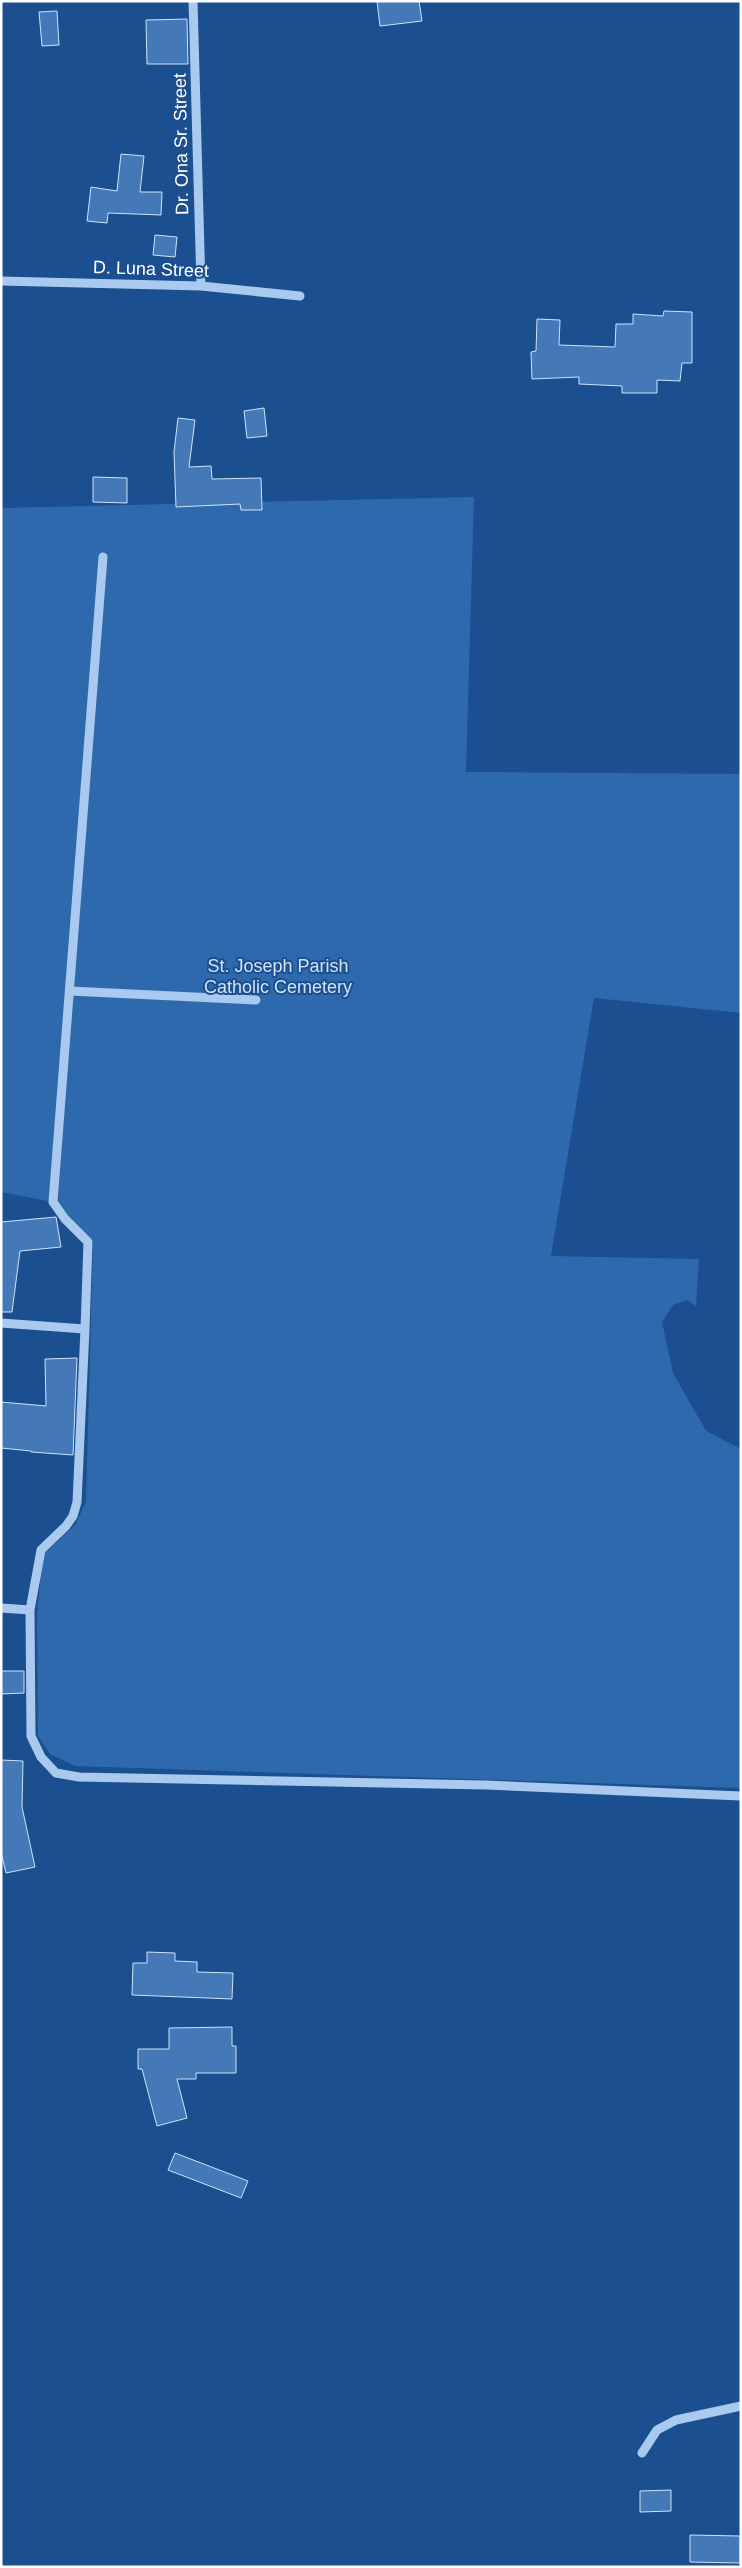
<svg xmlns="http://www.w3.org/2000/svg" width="742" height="2568" font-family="Helvetica,sans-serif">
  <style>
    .green { fill: #2e69ad }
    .building { fill: #4478b7; stroke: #cfe3fa }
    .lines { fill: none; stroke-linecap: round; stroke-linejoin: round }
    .minor { stroke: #a9c9ee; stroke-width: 9 }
    .labels { text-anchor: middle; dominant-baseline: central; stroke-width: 4; stroke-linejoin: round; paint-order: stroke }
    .street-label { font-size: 18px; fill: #fff; stroke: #1b4f8f }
    .park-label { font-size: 18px; fill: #cfe3fa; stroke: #1b4f8f }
  </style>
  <rect width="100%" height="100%" fill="#1b4f8f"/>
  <path class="green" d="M 474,497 L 466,772 L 741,774 L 741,1013 L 594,998 L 551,1256 L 699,1259 L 696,1306 L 687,1300 L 673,1305 L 662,1322 L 673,1373 L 706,1431 L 741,1449 L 741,1788 L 75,1766 L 50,1754 L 38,1736 L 37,1613 L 43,1555 L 75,1525 L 86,1502 L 93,1243 L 53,1202 L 1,1192 L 1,508 Z"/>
  <path class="building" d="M 377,1 L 419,1 L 422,21 L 380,26 Z
    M 57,11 L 59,45 L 42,46 L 39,12 Z
    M 187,19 L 188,64 L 147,64 L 146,20 Z
    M 121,154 L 144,156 L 140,192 L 162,192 L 161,215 L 108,213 L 107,223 L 87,221 L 91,187 L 117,191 Z
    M 155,235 L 177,237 L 175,257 L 153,255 Z
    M 664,311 L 692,312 L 692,363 L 682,363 L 680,381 L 657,380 L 657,393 L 622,393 L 622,386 L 579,384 L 579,377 L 532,379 L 531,352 L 536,351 L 537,319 L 560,320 L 559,345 L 615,347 L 616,324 L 633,324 L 633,314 L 663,316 Z
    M 264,408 L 267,436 L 247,438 L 244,411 Z
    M 178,418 L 195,420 L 189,467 L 211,466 L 212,479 L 261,478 L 262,510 L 241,510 L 240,504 L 176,507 L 174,452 Z
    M 93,477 L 127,478 L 127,503 L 93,502 Z
    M 56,1217 L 61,1247 L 20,1251 L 12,1312 L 1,1312 L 1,1222 Z
    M 77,1358 L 73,1455 L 31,1452 L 31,1451 L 1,1448 L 1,1402 L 46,1406 L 45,1359 Z
    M 1,1671 L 24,1671 L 24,1693 L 1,1694 Z
    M 1,1760 L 23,1761 L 22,1807 L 35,1867 L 6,1873 L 1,1852 Z
    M 147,1952 L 175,1953 L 175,1961 L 197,1962 L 197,1972 L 233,1973 L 232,1999 L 132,1995 L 133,1963 L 147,1963 Z
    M 232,2027 L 232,2046 L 236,2046 L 236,2073 L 196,2073 L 196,2079 L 177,2079 L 187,2118 L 157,2126 L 142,2069 L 138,2069 L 138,2049 L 169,2049 L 169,2028 Z
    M 175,2153 L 248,2181 L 241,2198 L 168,2170 Z
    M 671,2490 L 671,2511 L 640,2512 L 640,2491 Z
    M 690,2535 L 740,2536 L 740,2563 L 690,2562 Z"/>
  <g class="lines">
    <path class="minor" d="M 193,1 L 201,286
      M 1,281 L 201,286 L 300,296
      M 70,991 L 256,1000
      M 1,1323 L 85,1329 L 77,1502 L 73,1516 L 66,1526 L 41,1550 L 30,1610 L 31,1736 L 41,1757 L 56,1773 L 79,1777 L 486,1785 L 741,1796
      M 85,1329 L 88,1242 L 65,1219 L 53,1202 L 103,557
      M 1,1608 L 30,1610
      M 642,2453 L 657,2430 L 676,2420 L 741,2406"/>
  </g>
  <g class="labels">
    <g class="street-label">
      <text transform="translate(181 144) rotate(-91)">Dr. Ona Sr. Street</text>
      <text transform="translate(151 269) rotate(2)">D. Luna Street</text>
    </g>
    <g class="park-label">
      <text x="278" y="966">St. Joseph Parish<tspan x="278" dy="21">Catholic Cemetery</tspan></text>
    </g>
  </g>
  <rect width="742" height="2568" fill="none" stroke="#ffffff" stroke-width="5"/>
</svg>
